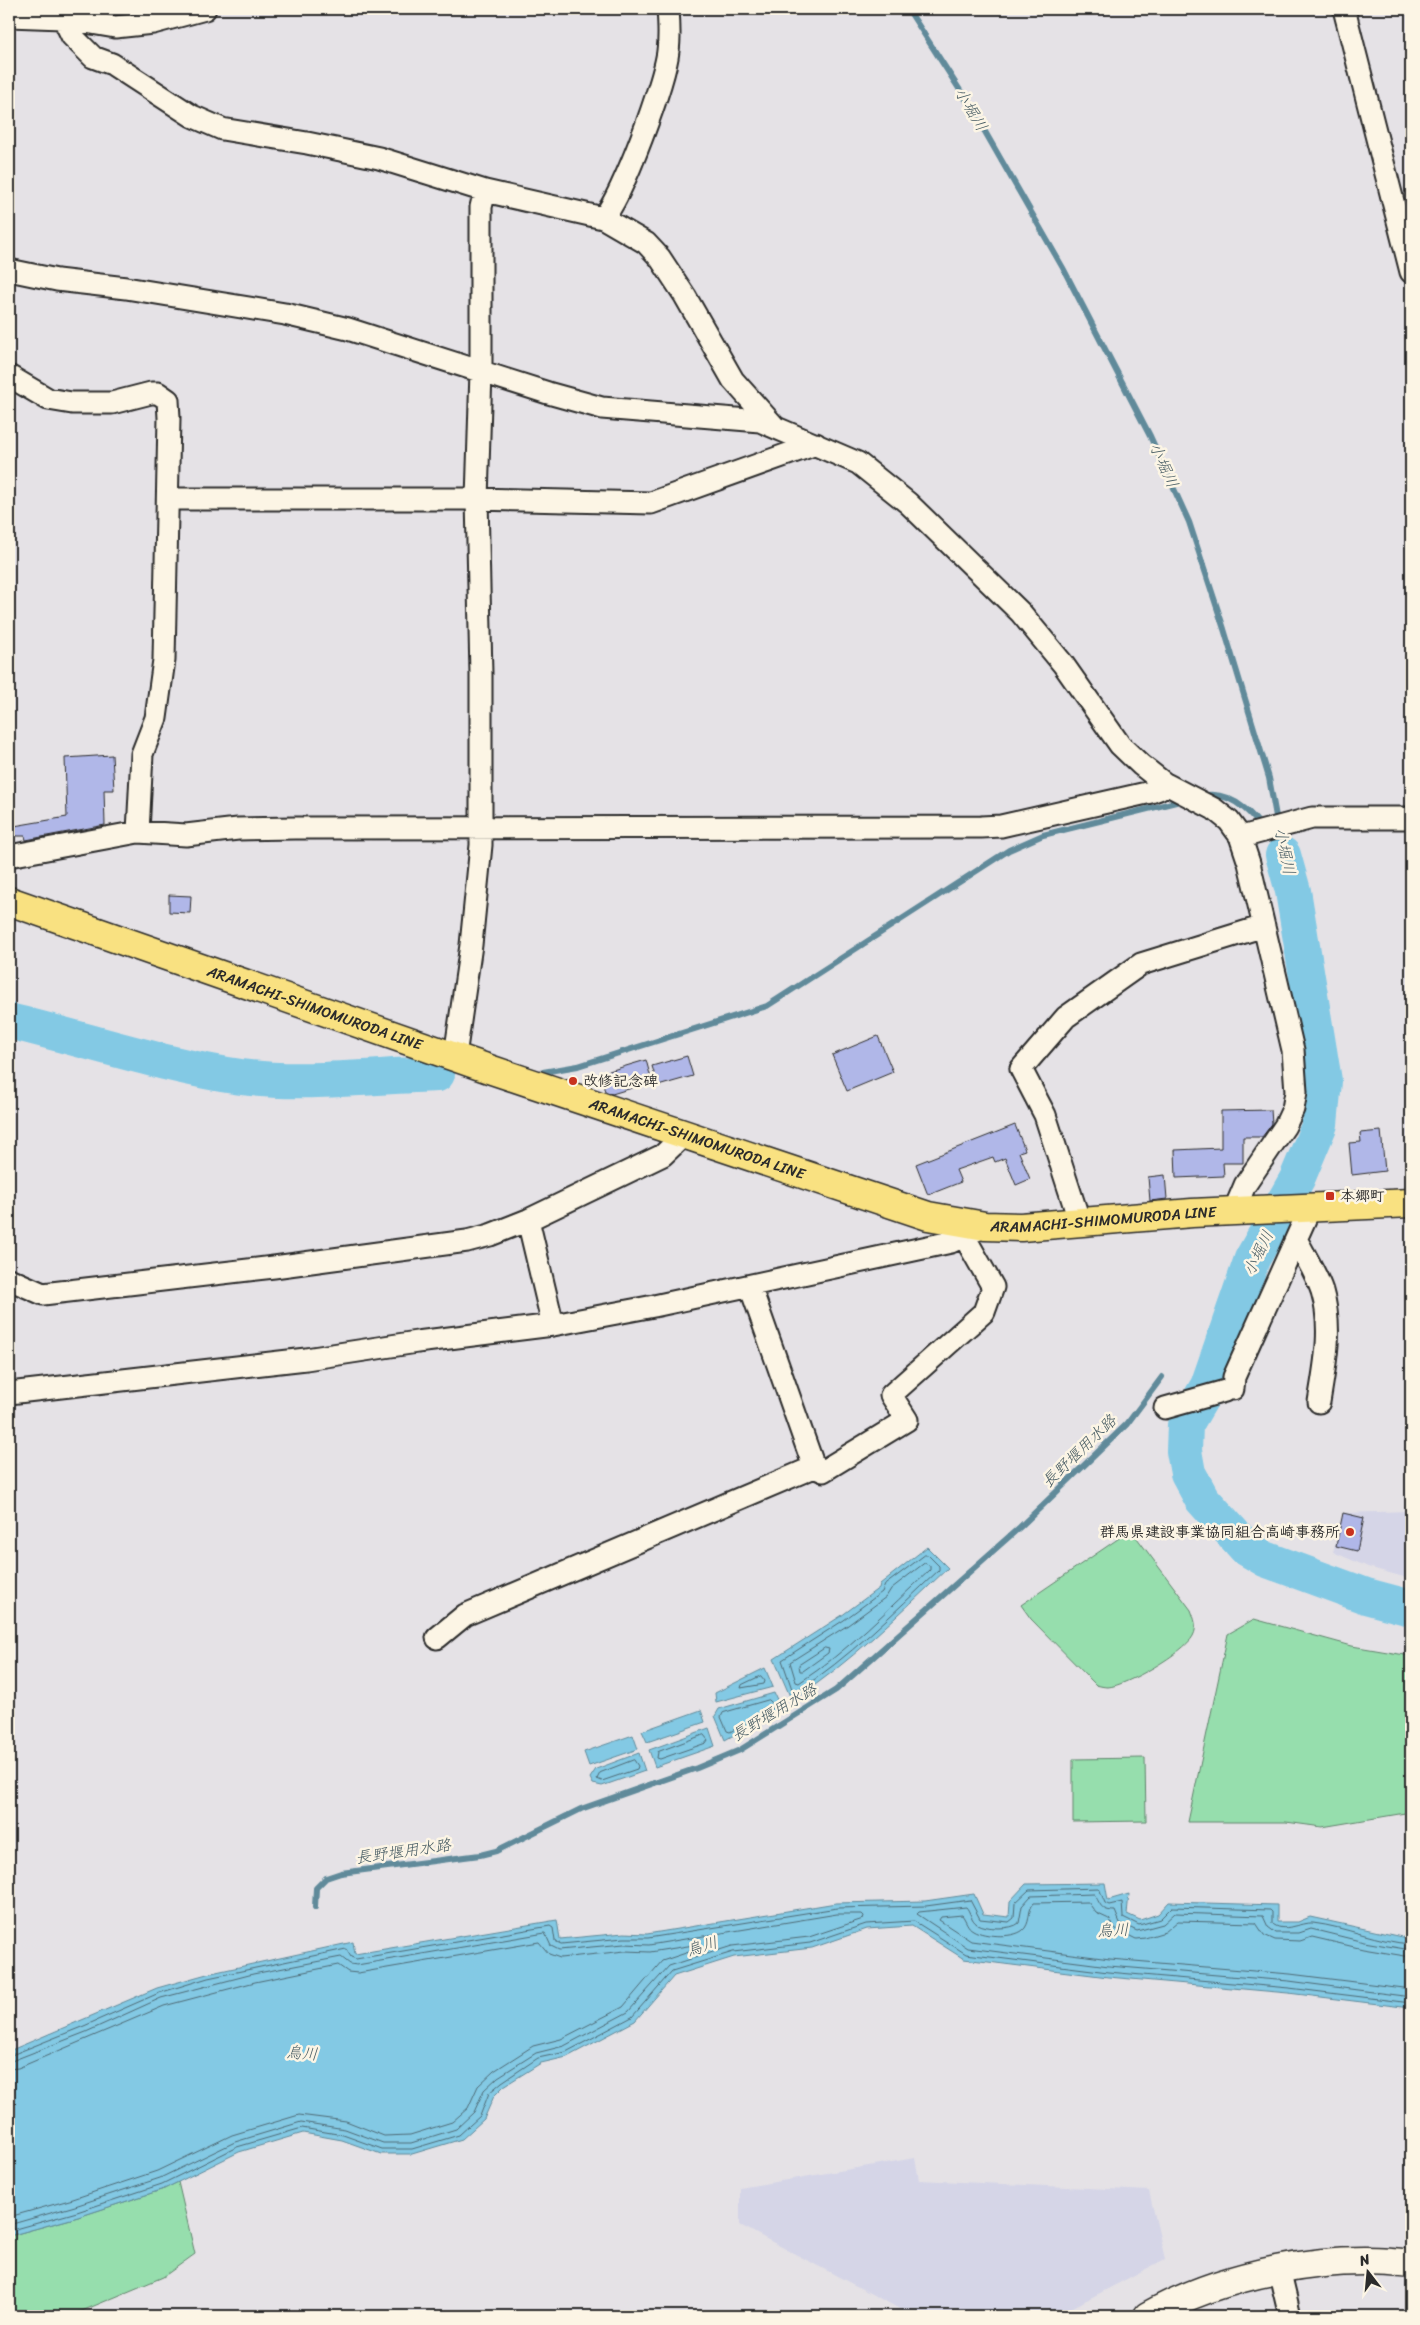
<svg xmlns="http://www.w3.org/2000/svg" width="1420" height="2325" font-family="Sriracha,'Klee One',sans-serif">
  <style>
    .built { fill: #d5d5e7 }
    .green { fill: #96dead; stroke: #60846c }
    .water { fill: #83c9e4; stroke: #608a9a }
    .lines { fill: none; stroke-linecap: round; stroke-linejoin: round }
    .shore { stroke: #4e6a75; stroke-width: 1 }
    .stream { stroke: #608a9a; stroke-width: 6 }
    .river { stroke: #83c9e4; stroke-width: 36 }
    .building { fill: #b0b7e8; stroke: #2b2b2b }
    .street-casing { stroke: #2b2b2b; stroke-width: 25 }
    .secondary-casing { stroke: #2b2b2b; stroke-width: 31 }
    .primary-casing { stroke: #2b2b2b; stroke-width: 31 }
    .street { stroke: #fcf5e5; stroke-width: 21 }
    .secondary { stroke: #fcf5e5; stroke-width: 28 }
    .primary { stroke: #f9e181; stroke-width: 28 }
    .poi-dot { fill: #c8321e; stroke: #fcf5e5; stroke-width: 2 }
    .labels { text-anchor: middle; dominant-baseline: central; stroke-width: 5; stroke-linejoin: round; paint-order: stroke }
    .street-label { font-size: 15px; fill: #2b2b2b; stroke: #fcf5e5 }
    .poi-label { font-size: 15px; font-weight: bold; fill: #2b2b2b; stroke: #fcf5e5; text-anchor: start }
    .water-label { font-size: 16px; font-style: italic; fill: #455a62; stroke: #fcf5e5 }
  </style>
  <rect width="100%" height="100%" fill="#e5e2e6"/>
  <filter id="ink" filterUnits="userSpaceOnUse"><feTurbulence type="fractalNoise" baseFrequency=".02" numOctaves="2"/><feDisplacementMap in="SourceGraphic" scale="10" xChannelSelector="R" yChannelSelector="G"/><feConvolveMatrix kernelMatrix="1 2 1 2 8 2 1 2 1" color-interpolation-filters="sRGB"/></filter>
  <g filter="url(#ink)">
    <path class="built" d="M 1411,1511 L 1411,1579 L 1368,1567 L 1333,1552 L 1343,1513 Z
      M 915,2158 L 919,2180 L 1149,2191 L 1165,2259 L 1056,2316 L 903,2316 L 902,2310 L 740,2225 L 740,2188 Z"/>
    <path class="green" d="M 1131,1530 L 1191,1610 C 1194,1618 1198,1627 1193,1636 C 1185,1652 1126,1686 1108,1687 C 1104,1687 1100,1686 1096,1685 L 1031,1619 L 1021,1605 Z
      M 1254,1619 L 1352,1646 L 1411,1656 L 1411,1812 L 1322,1827 L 1286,1822 L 1188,1822 L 1228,1634 Z
      M 1145,1758 L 1146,1821 L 1073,1822 L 1073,1759 Z
      M 178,2182 L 195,2254 L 163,2277 L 70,2316 L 9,2316 L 9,2236 L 78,2217 L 164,2189 Z"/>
    <path class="water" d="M 927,1547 L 948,1568 C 898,1615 850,1663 792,1701 L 774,1659 L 841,1616 L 879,1588 L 880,1584 Z
      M 765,1668 L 773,1687 L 716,1702 L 715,1693 Z
      M 774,1693 L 779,1704 L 775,1712 L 725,1740 L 715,1716 L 719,1709 Z
      M 701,1710 L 705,1722 L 647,1742 L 642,1731 Z
      M 709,1728 L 715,1746 L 655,1767 L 649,1750 Z
      M 633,1735 L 638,1749 L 589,1766 L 584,1752 Z
      M 639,1753 L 645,1771 L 602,1786 L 593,1784 L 590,1778 L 596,1769 Z
      M 1105,1883 L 1108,1900 L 1129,1894 L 1127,1914 L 1140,1920 L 1158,1914 L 1169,1902 L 1277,1905 L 1277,1922 L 1298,1922 L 1310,1917 L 1411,1939 L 1411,2008 L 1288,1993 L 1108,1977 L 964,1959 L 912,1926 L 867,1929 L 812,1948 L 734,1957 L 674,1976 L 635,2021 L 567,2057 L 541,2063 L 504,2086 L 494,2096 L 484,2119 L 462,2139 L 412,2154 L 381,2154 L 342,2140 L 303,2133 L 239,2152 L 164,2189 L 78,2217 L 9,2236 L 9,2051 L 157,1988 L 207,1974 L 353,1942 L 355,1954 L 557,1920 L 560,1939 L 624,1933 L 647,1934 L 836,1903 L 925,1901 L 974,1894 L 983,1914 L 1009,1917 L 1010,1901 L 1026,1884 Z"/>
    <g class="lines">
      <path class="shore" d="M 925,1555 L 928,1555 L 939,1566 L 939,1570 C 893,1613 849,1658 796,1692 L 793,1692 L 782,1660 L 844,1620 L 882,1592 L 885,1585 Z
        M 925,1563 L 930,1566 L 930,1570 C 888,1609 848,1651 799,1683 L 796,1682 L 790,1662 L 848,1625 L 886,1597 L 891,1589 Z
        M 825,1648 L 829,1649 L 828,1653 L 803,1671 L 800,1671 L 799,1665 Z
        M 761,1676 L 765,1681 L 764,1684 L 741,1688 L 742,1685 Z
        M 769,1700 L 773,1704 L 771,1709 L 730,1732 L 727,1731 L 721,1717 L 723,1713 Z
        M 704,1735 L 708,1740 L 706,1743 L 660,1759 L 657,1758 L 658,1752 Z
        M 634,1760 L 638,1766 L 637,1769 L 602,1781 L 597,1779 L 600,1773 Z
        M 1411,1950 L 1364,1942 L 1311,1929 L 1299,1933 L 1276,1933 L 1268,1927 L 1263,1916 L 1175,1913 L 1163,1924 L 1137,1931 L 1120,1923 L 1115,1911 C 1100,1911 1101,1904 1094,1894 L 1031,1896 L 1022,1906 L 1019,1923 C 1012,1930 985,1929 977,1924 C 971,1920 970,1911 966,1907 L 919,1912 L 917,1914 L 968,1948 L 1109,1966 L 1289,1981 L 1411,1997
        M 1411,1957 L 1363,1949 L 1312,1937 L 1300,1941 L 1275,1940 L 1264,1935 L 1256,1923 L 1178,1921 L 1165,1932 L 1145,1938 L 1136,1939 L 1116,1929 L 1109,1919 L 1096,1913 L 1088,1902 L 1034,1903 C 1027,1911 1031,1919 1025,1928 C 1017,1939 984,1937 973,1930 C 967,1927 966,1920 962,1915 L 941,1917 L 939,1920 L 971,1941 L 1110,1959 L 1290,1974 L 1411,1989
        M 9,2056 L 84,2026 L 159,1993 L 208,1978 L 346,1949 L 351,1957 L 356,1959 L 550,1926 L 553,1928 L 555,1941 L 561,1944 L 624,1938 L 648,1938 L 837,1908 L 926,1906 L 970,1900 L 980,1919 L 1009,1922 L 1014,1918 L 1015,1903 L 1029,1890 L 1099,1888 L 1105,1903 L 1109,1905 L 1122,1902 L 1123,1917 L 1139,1925 L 1160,1919 L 1172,1907 L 1270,1910 L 1272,1912 L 1272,1923 C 1282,1934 1302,1922 1313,1923 C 1346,1927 1378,1942 1411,1944
        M 9,2062 L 86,2032 L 161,1998 L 253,1974 L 341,1957 L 350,1964 L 357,1965 L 545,1933 L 551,1946 L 559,1950 L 624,1944 L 649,1945 L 837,1914 L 862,1914 L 864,1916 L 863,1919 L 809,1937 L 732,1946 L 669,1966 L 628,2012 L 564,2046 L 536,2053 L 498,2077 L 484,2090 L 474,2112 L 456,2129 L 411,2143 L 383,2143 L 345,2129 L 301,2122 L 235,2142 L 160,2178 L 75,2206 L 9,2225
        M 9,2069 L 18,2068 L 164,2006 L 255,1982 L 338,1965 L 348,1972 L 358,1973 L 539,1942 L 549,1954 L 560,1958 L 625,1951 L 650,1952 L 694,1945 L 697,1947 L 695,1950 L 662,1961 L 623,2007 L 561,2039 L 533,2046 L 494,2071 L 478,2086 L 468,2108 L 452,2122 L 410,2135 L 384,2136 L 346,2121 L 299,2115 L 232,2135 L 157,2171 L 73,2199 L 9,2217
        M 9,2231 L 77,2212 L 162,2184 L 237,2147 L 302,2128 L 343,2135 L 382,2149 L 412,2149 L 459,2135 L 480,2116 L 489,2093 L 502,2082 L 538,2058 L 566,2052 L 632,2017 L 672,1971 L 733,1952 L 810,1943 L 866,1924 L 914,1921 L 966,1954 L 1108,1972 L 1289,1988 L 1411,2003"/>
      <path class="stream" d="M 908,9 L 972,109 L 1063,268 L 1150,436 L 1189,522 L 1224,629 L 1269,778 L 1283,855
        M 1201,796 C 1238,787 1263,828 1282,854
        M 543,1072 L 578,1066 L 767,1006 L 1009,850 L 1043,835 L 1184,800
        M 315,1907 L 316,1888 L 326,1878 L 341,1873 L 480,1855 L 496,1851 L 581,1809 L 697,1768 L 740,1750 L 836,1690 L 1020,1527 L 1127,1424 L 1162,1377"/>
      <path class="river" d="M 1283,855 L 1293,891 L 1324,1081 L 1320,1124 L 1297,1179 L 1252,1259 L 1208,1386 L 1185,1425 L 1184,1451 L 1188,1473 L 1202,1499 L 1246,1548 L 1265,1559 L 1366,1596 L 1411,1608
        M 9,1021 C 84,1039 165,1066 241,1077 C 305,1085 373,1076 437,1074"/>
    </g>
    <path class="building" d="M 112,755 L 114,790 L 104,790 L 105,825 L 26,840 L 25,836 L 15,836 L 14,826 L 67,817 L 65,758 Z
      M 169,895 L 191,896 L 190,913 L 169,912 Z
      M 878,1036 L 893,1072 L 847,1091 L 832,1055 Z
      M 687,1056 L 693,1076 L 658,1086 L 652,1066 Z
      M 646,1060 L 652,1082 L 612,1094 L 605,1091 L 599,1074 Z
      M 1271,1110 L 1272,1124 L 1262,1137 L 1243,1137 L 1243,1163 L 1223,1163 L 1224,1176 L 1176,1178 L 1175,1150 L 1221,1148 L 1221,1111 Z
      M 1015,1125 L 1025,1150 L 1019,1152 L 1030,1179 L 1016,1185 L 1005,1158 L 995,1162 L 993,1157 L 956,1170 L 961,1182 L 928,1195 L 916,1164 Z
      M 1381,1131 L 1385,1171 L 1352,1175 L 1349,1143 L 1361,1142 L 1360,1133 Z
      M 1165,1175 L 1167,1199 L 1150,1201 L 1148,1177 Z
      M 1343,1513 L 1364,1518 L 1357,1551 L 1336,1546 Z"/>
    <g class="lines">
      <g class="street-casing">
        <path id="street" d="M 59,9 L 72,36 L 93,57 L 112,64 L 192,116 L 222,129 L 307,143 L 379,158 L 485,191 L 603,218 C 622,198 665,81 668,51 C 670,37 669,22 668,9
          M 1344,9 L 1411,272
          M 9,16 L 62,18 L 115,27 L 153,23 L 205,9
          M 603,218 L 646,243 L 660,258 L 685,296 L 733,380 L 774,426
          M 9,270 L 57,280 L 126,288 L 285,314 L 348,329 L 548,393 L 602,408 L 760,421 L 858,463 L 908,503 L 1021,613 L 1063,664 L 1120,745 L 1141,765 L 1164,783 L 1214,809 L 1229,821 L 1240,836 L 1249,863 L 1293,1050 L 1296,1092 L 1293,1109 L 1285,1126 L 1245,1185 L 1234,1211
          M 9,376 L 48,399 L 72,403 L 112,403 L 151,393 L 158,393 L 168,400 L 169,418 L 164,660 L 156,718 L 142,754 L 138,832
          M 168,499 L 477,499 L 651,503 L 816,444
          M 1240,836 L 1249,835 L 1312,818 L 1411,818
          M 9,856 L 138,832 L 186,835 L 238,829 L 295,828 L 981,827 L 1001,826 L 1151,792 L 1159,789 L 1164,783
          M 455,1056 L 471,945 L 481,845 L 481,674 L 477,499 L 481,371 L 481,207 L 485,191
          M 528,1220 L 553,1325
          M 1080,1223 L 1045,1115 L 1021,1069 L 1066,1017 L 1141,964 L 1264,926
          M 1296,1239 C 1305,1256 1316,1273 1322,1291 C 1333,1328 1325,1365 1319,1402
          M 9,1279 L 43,1294 L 274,1267 L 467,1241 L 490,1235 L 528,1220 L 663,1155 L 685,1134
          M 1233,1389 L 1234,1377 L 1310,1208
          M 9,1393 L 306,1359 L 417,1342 L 553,1325 L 654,1306 L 951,1242 L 985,1226
          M 1165,1408 L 1225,1391
          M 814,1467 L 823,1471 L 907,1420 L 891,1395 L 984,1312 L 993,1287 L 964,1236
          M 437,1638 L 465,1615 L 814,1467 L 750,1286
          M 1279,2270 L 1290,2316"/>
      </g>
      <g class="secondary-casing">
        <path id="secondary" d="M 1148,2316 C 1222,2274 1327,2253 1411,2264"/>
      </g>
      <g class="primary-casing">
        <g id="primary">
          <path id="s1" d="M 9,901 L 492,1070 L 928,1216 L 985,1226 L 1021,1227 L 1192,1213 L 1411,1203"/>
        </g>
      </g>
      <use href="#street" class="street"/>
      <use href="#secondary" class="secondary"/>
      <use href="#primary" class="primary"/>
    </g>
  </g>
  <g class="poi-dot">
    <circle cx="573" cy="1081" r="5"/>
    <rect x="1325" y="1191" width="10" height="10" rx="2.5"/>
    <circle cx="1350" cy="1532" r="5"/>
  </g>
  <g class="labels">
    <g class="street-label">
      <text stroke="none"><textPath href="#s1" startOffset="324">ARAMACHI-SHIMOMURODA LINE</textPath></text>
      <text stroke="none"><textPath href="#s1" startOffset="728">ARAMACHI-SHIMOMURODA LINE</textPath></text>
      <text stroke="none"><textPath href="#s1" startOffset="1148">ARAMACHI-SHIMOMURODA LINE</textPath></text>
    </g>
    <g class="poi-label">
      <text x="583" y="1081">改修記念碑</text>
      <text x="1340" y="1196">本郷町</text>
      <text x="1340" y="1532" text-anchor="end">群馬県建設事業協同組合高崎事務所</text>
    </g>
    <g class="water-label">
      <text transform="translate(971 109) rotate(59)">小堀川</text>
      <text transform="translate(1164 465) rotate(66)">小堀川</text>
      <text transform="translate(1285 851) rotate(78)">小堀川</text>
      <text transform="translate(1258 1253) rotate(-64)">小堀川</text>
      <text transform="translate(1079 1451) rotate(-44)">長野堰用水路</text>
      <text transform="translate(774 1712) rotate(-31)">長野堰用水路</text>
      <text transform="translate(403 1851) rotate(-8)">長野堰用水路</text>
      <text transform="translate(1113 1930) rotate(-3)">烏川</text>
      <text transform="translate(702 1946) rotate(-17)">烏川</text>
      <text transform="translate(302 2053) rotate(4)">烏川</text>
    </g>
  </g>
  <rect width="1420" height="2325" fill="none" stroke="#fcf5e5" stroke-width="30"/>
  <rect x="15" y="15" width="1390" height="2295" fill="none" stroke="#2b2b2b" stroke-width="2" filter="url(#ink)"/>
  <g transform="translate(1368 2272) rotate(344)" stroke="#fcf5e5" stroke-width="4" paint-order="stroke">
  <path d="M0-4L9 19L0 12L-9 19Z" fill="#2b2b2b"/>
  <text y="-8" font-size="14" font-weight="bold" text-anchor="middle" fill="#2b2b2b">N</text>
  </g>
</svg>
